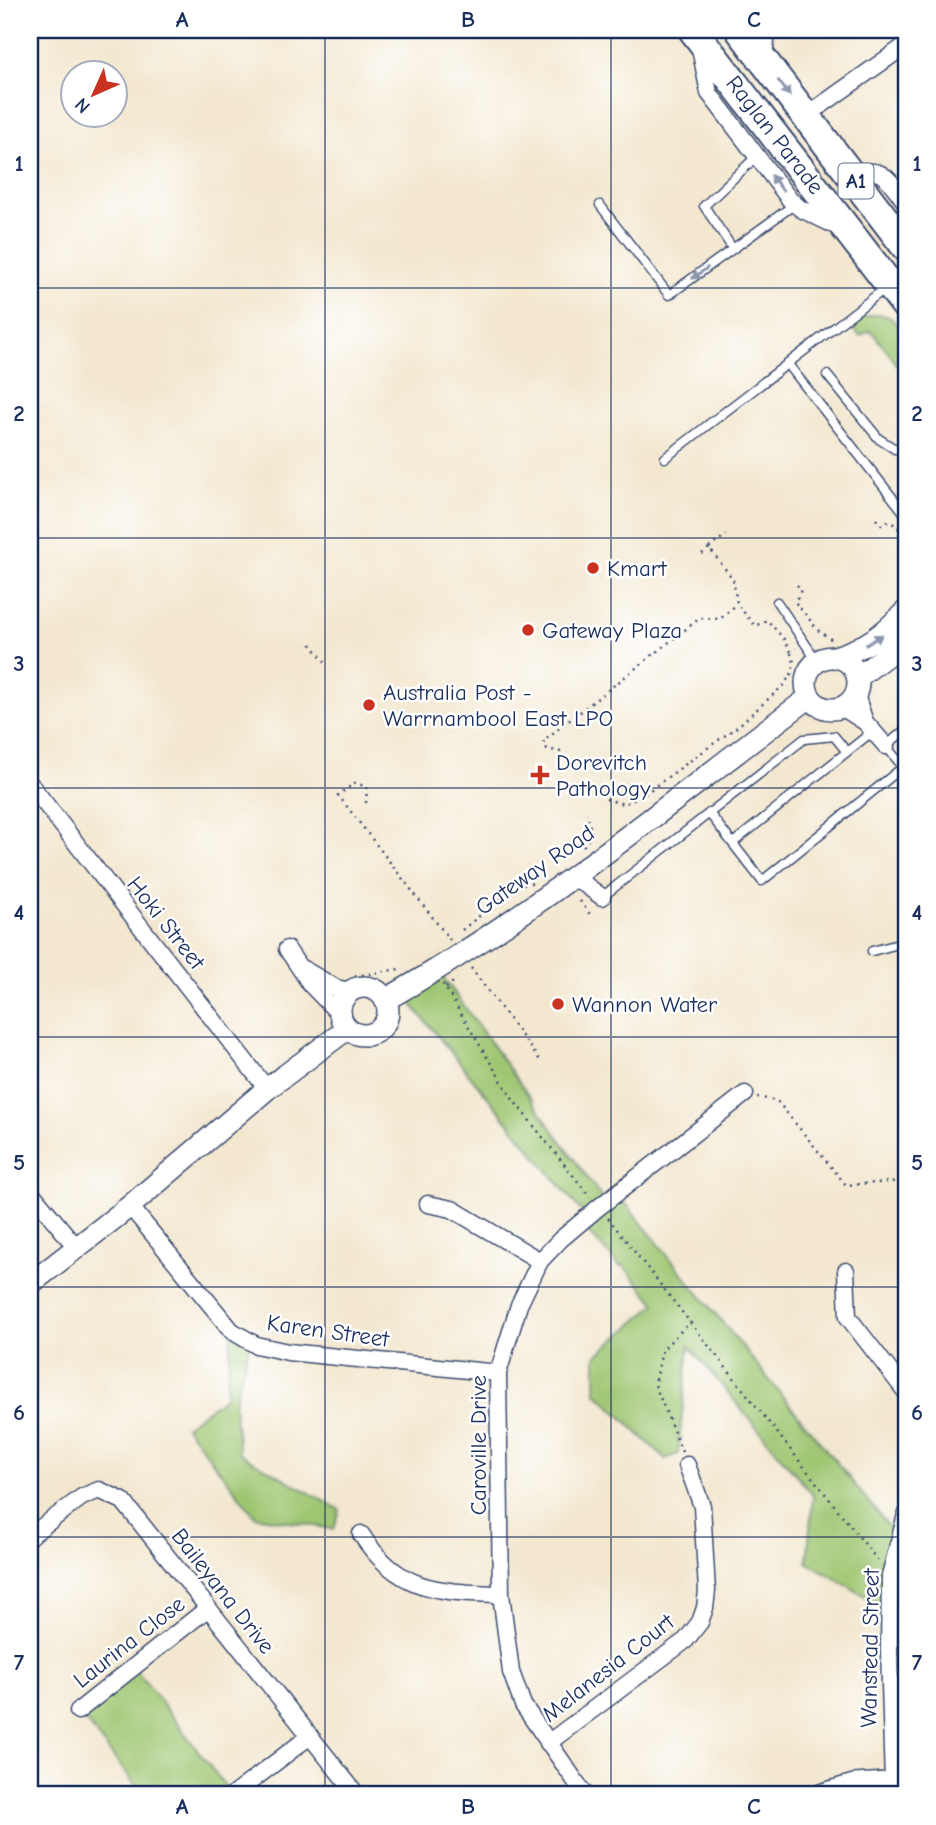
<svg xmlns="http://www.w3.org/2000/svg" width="936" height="1825" font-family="'Comic Neue',sans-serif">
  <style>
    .green { fill: #9ec671; stroke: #5c7a68; stroke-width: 2 }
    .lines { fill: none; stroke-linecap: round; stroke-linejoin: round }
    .service-casing { stroke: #3b4b6f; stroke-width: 11 }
    .minor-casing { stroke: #3b4b6f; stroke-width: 19 }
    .tertiary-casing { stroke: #3b4b6f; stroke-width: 24 }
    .trunk-casing { stroke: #3b4b6f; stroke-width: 32 }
    .path { stroke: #3b4b6f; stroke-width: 2.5; stroke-dasharray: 2 5; stroke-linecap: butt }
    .service { stroke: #fff; stroke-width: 8 }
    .minor { stroke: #fff; stroke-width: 16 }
    .tertiary { stroke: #fff; stroke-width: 21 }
    .trunk { stroke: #fff; stroke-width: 28 }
    .oneway { fill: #8d97ae }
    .grid { fill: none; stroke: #1b2f5e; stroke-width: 2; stroke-opacity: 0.55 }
    .poi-dot { fill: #c8321e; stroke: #fff; stroke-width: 2.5 }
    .labels { text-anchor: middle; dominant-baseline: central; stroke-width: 5; stroke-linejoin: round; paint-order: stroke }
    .shield { fill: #fff; stroke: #5f6d8e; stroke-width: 2 }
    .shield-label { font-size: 21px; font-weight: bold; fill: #1b2f5e }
    .street-label { font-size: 23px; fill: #1b2f5e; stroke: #fff }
    .poi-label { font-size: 23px; fill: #1b2f5e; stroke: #fff; text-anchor: start }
    .neatline { fill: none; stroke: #1b2f5e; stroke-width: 2.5 }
    .grid-label { font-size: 23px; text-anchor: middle; font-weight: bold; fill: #1b2f5e }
  </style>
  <rect width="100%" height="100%" fill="#fff"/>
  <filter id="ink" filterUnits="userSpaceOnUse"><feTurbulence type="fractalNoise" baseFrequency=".0143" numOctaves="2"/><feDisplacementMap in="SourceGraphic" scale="14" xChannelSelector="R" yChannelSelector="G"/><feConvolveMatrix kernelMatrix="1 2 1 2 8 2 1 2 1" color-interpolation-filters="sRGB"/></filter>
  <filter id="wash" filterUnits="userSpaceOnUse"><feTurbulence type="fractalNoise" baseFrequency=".00686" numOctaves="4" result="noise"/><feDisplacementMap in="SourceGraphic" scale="28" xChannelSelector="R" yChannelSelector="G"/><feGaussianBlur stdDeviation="1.57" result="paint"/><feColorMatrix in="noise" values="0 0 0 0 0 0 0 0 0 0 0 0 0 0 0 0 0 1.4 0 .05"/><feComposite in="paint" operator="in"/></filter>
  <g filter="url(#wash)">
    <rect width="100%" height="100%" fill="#f3e7cf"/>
    <path class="green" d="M 879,314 L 890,317 L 906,334 L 906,376 L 873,333 L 869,331 L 860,336 L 853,328 L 861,318 Z
      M 438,970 L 605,1202 L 617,1193 L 899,1539 L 889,1610 L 807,1562 L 813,1495 L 689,1346 L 678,1454 L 665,1459 L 596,1392 L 596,1356 L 656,1304 L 623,1265 L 620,1267 L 580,1223 L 586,1217 L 401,991 Z
      M 232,1331 L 250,1342 L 234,1403 L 239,1453 L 340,1510 L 334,1529 L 255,1516 L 185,1426 L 225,1397 Z
      M 134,1667 L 232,1795 L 143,1795 L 78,1711 Z"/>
  </g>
  <g filter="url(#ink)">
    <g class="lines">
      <g class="service-casing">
        <path id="service" d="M 600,205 L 669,295 L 795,204
          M 733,249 L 704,206 L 757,156
          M 787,363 L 906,515
          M 827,375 L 879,439 L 895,449 L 906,444
          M 665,458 L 887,287
          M 777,602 L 817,661
          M 709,813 L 762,881 L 903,767 L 886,746 L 906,729
          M 733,843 L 873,731
          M 602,897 L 804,739 L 834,736 L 847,752
          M 872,951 L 906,942"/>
      </g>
      <g class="minor-casing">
        <path id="minor" d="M 699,43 L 709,93 L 790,200 L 801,209 L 838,227
          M 763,60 L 766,41 L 764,30
          M 806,116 L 906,45
          M 850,173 C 885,167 886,176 906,203
          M 856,695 L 865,722
          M 843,708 L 865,722 L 886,746
          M 30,784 L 267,1089
          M 573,876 L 602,897
          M 287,949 L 311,985 L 339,1014
          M 303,969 L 336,988 L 350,991
          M 30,1191 L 77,1248
          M 428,1204 L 452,1209 L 540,1261
          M 130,1206 L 232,1331 L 256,1345 L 288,1352 L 498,1373
          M 846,1271 L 848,1317 L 906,1392
          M 361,1534 C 398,1592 438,1592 501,1594
          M 30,1536 L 82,1497 L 99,1490 L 123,1501 L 357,1795
          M 78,1711 L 207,1609
          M 548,1743 L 686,1640 L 700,1622 L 705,1608 L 707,1591 L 702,1506 L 687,1465
          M 893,1783 L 889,1649 L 890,1576 L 906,1515
          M 233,1795 L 310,1736
          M 585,1795 L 523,1705 L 511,1672 L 501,1594 L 498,1373 L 519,1305 L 540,1261 L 561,1239 L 599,1207 L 745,1094"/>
      </g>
      <g class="tertiary-casing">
        <path id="tertiary" d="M806 683a26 26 0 1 1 52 0a26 26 0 1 1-52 0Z
          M 835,657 C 868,647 882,635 906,611
          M 858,677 L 886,656 L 906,636
          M340 1011a24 24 0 1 1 48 0a24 24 0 1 1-48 0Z
          M 385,1000 C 537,914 671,801 810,697
          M 30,1284 L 130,1206 L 267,1089 L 347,1029
          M 820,1795 L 854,1785 L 906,1782"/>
      </g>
      <g class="trunk-casing">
        <path id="trunk" d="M 693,30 L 906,306
          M 740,30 L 906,247"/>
      </g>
      <path class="path" d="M 876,519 L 881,525 L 890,521 L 898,528 L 901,526
        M 898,528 L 906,536
        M 709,548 L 726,535
        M 702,554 L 709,548 L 733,579 L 737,604 L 755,626 L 767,620 L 784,639 L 790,651 L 796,648
        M 797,585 L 801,590 L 795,602 L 819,631 L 832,640
        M 900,595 L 906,586
        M 311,644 L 328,666
        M 561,752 L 547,749 L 543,741 L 700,618 L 720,619 L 737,604
        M 606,799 L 623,804 L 639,798 L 738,726 L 783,686 L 792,673 L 794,662 L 790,651
        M 366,803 L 367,787 L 355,783 L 338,795 L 450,940
        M 583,846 C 593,837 590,825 587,813
        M 580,901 L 592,917
        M 462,930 L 516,886 L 534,883
        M 471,968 L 542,1063
        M 355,976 L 400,969
        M 443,984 L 511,1097 L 590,1197
        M 446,988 L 457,979
        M 757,1097 L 777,1101 L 846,1185 L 906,1181
        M 608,1218 L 879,1562
        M 682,1452 L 655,1385 L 662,1350 L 690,1322"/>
      <use href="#service" class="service"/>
      <use href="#minor" class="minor"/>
      <use href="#tertiary" class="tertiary"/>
      <use href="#trunk" class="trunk"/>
    </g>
    <defs><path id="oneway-solid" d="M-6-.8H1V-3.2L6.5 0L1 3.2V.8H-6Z" transform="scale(1.75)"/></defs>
    <g class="oneway">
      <use href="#oneway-solid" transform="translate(784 88) rotate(53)"/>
      <use href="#oneway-solid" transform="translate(777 183) rotate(-127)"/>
      <use href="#oneway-solid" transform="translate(700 273) rotate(144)"/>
      <use href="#oneway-solid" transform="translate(874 640) rotate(-33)"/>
    </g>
  </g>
  <path class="grid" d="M 325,30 L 325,1795M 611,30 L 611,1795M 30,288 L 906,288M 30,538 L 906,538M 30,788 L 906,788M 30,1037 L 906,1037M 30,1287 L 906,1287M 30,1537 L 906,1537"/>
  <g class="poi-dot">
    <circle cx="593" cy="568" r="7"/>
    <circle cx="528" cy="630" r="7"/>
    <circle cx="369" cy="705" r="7"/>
    <path d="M536.5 764.5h7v7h7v7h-7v7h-7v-7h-7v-7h7z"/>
    <circle cx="558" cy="1004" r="7"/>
  </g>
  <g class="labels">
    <rect class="shield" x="838.5" y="163.5" width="35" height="35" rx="5"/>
    <g class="shield-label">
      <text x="856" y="181">A1</text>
    </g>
    <g class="street-label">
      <text transform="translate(775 135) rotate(52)">Raglan Parade</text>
      <text transform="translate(535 870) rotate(-35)">Gateway Road</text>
      <text transform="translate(166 923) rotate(52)">Hoki Street</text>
      <text transform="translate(328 1331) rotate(8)">Karen Street</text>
      <text transform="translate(478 1445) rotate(-90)">Caroville Drive</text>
      <text transform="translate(223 1591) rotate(52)">Baileyana Drive</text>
      <text transform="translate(129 1642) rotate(-38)">Laurina Close</text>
      <text transform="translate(870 1648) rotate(-89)">Wanstead Street</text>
      <text transform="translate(608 1668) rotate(-38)">Melanesia Court</text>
    </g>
    <g class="poi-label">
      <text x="607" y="568">Kmart</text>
      <text x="542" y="630">Gateway Plaza</text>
      <text x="383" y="692">Australia Post -<tspan x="383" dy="26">Warrnambool East LPO</tspan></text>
      <text x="556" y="762">Dorevitch<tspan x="556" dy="26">Pathology</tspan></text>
      <text x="572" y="1004">Wannon Water</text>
    </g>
  </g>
  <rect width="936" height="1825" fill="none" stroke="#fff" stroke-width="77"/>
  <g transform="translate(94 94) rotate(225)"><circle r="33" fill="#ffffff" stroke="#a4acbf" stroke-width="2"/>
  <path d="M0-5L12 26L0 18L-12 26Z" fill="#c8321e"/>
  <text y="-10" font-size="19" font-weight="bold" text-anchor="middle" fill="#1b2f5e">N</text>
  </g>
  <rect x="38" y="38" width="860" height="1748" class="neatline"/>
  <g class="grid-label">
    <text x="182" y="27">A</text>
    <text x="468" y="27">B</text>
    <text x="754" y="27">C</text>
    <text x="19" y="171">1</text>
    <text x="917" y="171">1</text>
    <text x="19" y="421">2</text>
    <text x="917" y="421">2</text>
    <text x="19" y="671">3</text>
    <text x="917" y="671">3</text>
    <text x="19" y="920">4</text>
    <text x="917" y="920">4</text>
    <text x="19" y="1170">5</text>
    <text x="917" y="1170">5</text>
    <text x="19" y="1420">6</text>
    <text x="917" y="1420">6</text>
    <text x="19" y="1670">7</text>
    <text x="917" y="1670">7</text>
    <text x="182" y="1814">A</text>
    <text x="468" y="1814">B</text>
    <text x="754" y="1814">C</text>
  </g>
</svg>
